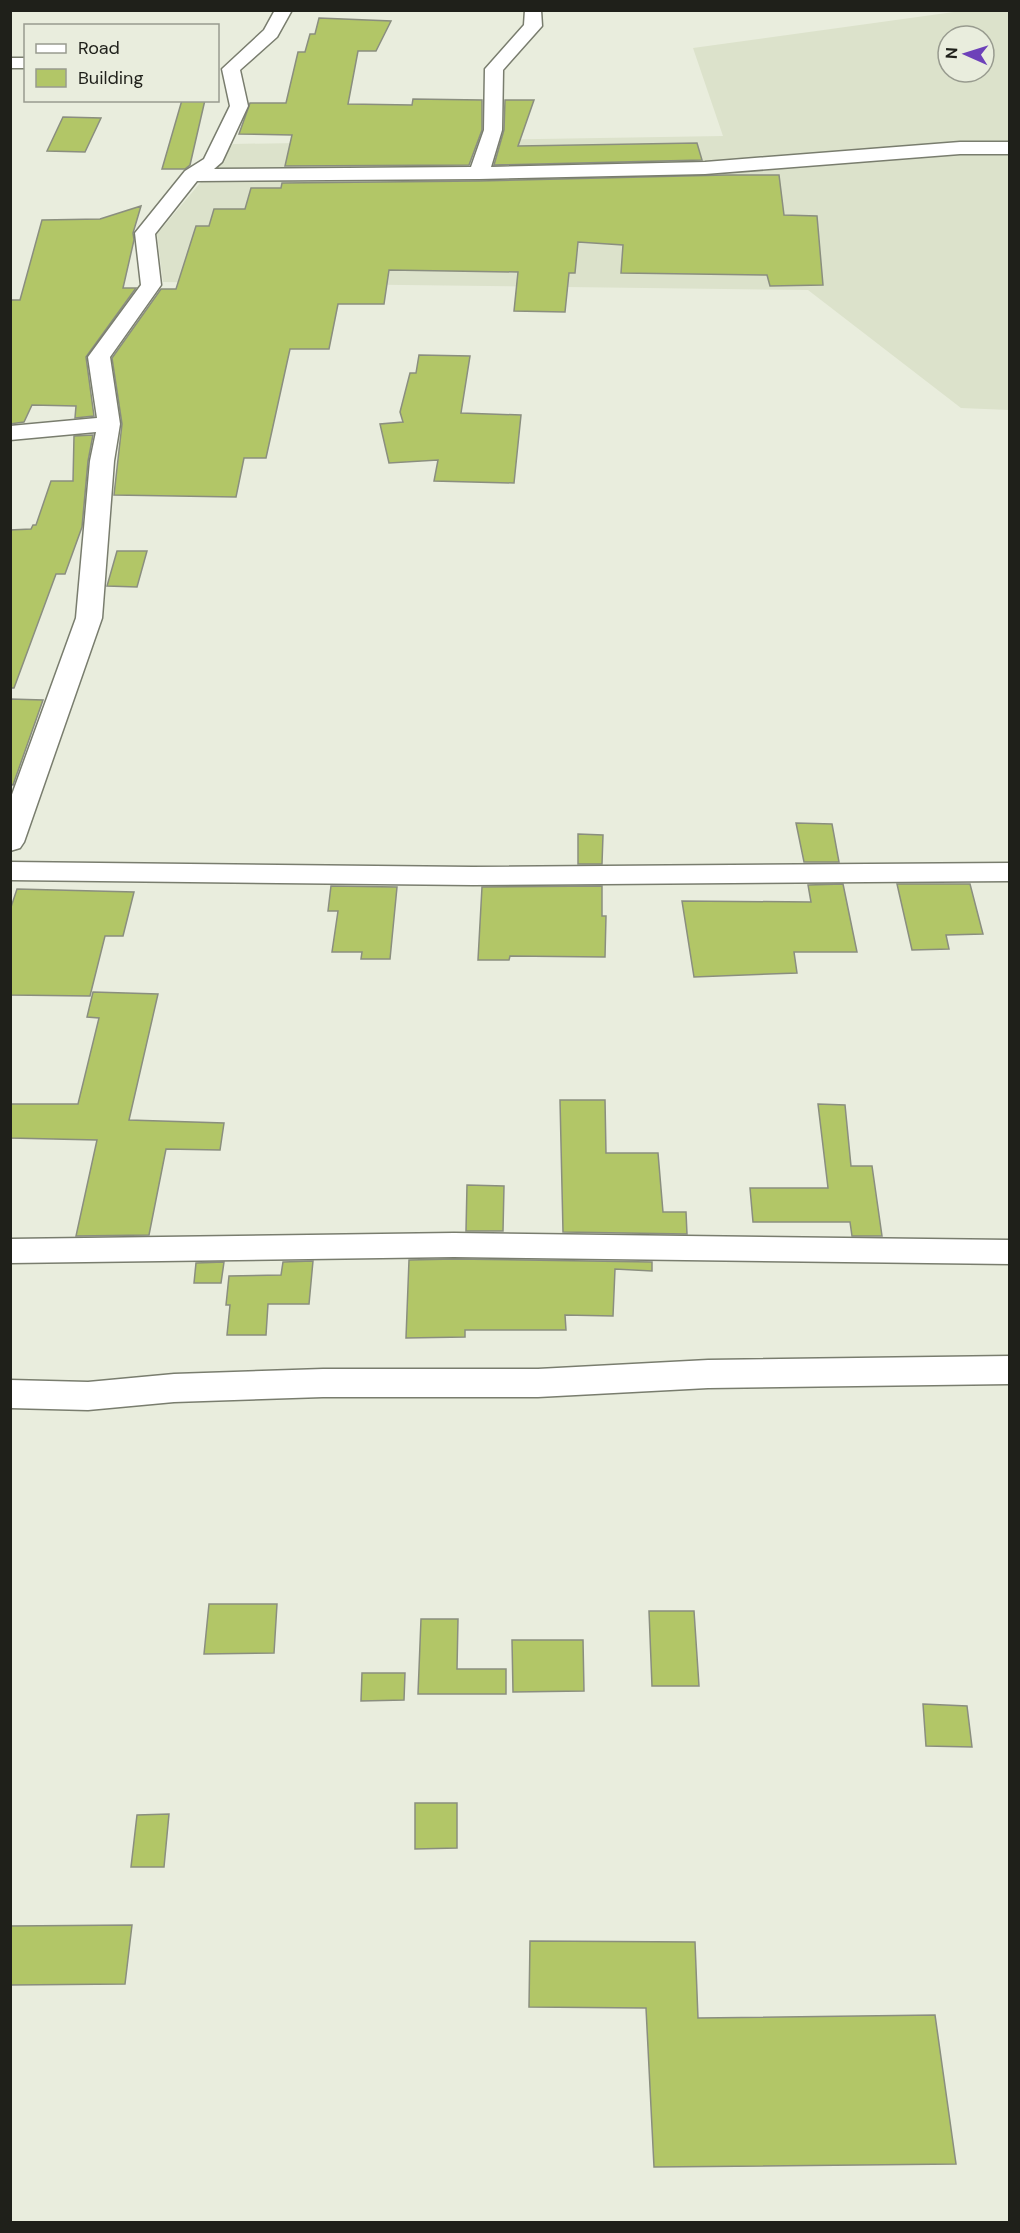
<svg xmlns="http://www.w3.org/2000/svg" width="1020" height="2233" font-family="'DM Sans',sans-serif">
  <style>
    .built { fill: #dce2cb; fill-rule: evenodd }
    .building { fill: #b2c667; stroke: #8a8e7f; stroke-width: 1.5 }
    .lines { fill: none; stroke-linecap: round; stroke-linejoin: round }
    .minor-casing { stroke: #797d6e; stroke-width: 3 }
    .minor { fill: #fff; fill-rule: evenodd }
  </style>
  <rect width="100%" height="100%" fill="#e9eddd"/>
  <path class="built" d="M 961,11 L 1009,11 L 1009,410 L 961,408 L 808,290 L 163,282 L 157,234 L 233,144 L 723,136 L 693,48 ZM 948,36 L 984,36 L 984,72 L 948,72 Z"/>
  <path class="building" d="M 319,18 L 391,21 L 376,51 L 358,51 L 348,104 L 412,105 L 413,99 L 482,100 L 482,130 L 469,165 L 285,166 L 292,135 L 239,134 L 250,103 L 286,103 L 298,52 L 305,52 L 310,34 L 315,34 Z
    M 182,100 L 205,100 L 190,165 L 185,169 L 162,169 Z
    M 505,100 L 534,100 L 518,146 L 697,143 L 702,160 L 494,165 L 504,130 Z
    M 63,117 L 101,118 L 85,152 L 47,151 Z
    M 726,175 L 779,175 L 784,215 L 817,216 L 823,285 L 770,286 L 767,275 L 621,273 L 623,245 L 578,242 L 575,273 L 569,273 L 565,312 L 514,311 L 518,272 L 389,270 L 384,304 L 338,304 L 329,349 L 290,349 L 266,458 L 244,458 L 236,497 L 114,495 L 122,424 L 112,358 L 161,289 L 176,289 L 196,226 L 209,226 L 214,209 L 245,209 L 251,188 L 281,188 L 282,183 L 479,181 Z
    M 141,206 L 133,233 L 134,240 L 123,288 L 136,288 L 86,357 L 94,416 L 75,418 L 76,406 L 32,405 L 24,422 L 10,424 L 10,300 L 20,300 L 42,220 L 100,219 Z
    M 419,355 L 470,356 L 461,413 L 521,415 L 514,483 L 434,481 L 438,460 L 389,463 L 380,424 L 403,422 L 400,412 L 410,373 L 416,373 Z
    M 93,435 L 88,461 L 82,527 L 65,574 L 56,574 L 14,688 L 10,688 L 10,530 L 31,529 L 33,525 L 36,525 L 51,481 L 73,481 L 74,436 Z
    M 117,551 L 147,551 L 137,587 L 107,586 Z
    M 10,699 L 43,700 L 13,785 L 10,784 Z
    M 796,823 L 832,824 L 839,862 L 804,862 Z
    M 578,834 L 603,835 L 602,864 L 578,864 Z
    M 843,884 L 857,952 L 794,952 L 797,973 L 694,977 L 682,901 L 811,902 L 808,885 Z
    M 897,884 L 970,884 L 983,934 L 946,935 L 949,949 L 912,950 Z
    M 331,886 L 397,887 L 390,959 L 361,959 L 362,952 L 332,952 L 338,911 L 328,911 Z
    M 602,886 L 602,916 L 606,916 L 605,957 L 510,956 L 509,960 L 478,960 L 482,887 Z
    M 17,889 L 134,892 L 123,936 L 105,936 L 90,996 L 10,995 L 10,910 Z
    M 93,992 L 158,994 L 129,1120 L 224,1123 L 220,1150 L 166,1149 L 149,1235 L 76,1236 L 97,1140 L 10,1138 L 10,1104 L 78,1104 L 99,1018 L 87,1017 Z
    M 560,1100 L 605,1100 L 606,1153 L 658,1153 L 663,1212 L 686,1212 L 687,1234 L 563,1232 Z
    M 818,1104 L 845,1105 L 851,1166 L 872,1166 L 882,1236 L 852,1236 L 850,1222 L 753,1222 L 750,1188 L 828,1188 Z
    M 467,1185 L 504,1186 L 503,1231 L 466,1231 Z
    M 454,1259 L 652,1262 L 652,1271 L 615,1269 L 613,1316 L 565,1315 L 566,1330 L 465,1330 L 465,1337 L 406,1338 L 409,1260 Z
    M 313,1261 L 309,1304 L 268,1304 L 266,1335 L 227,1335 L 230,1305 L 226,1305 L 229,1276 L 281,1275 L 283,1262 Z
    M 224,1262 L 221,1283 L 194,1283 L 196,1263 Z
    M 209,1604 L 277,1604 L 274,1653 L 204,1654 Z
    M 649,1611 L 694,1611 L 699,1686 L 652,1686 Z
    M 421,1619 L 458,1619 L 457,1669 L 506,1669 L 506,1694 L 418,1694 Z
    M 512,1640 L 583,1640 L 584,1691 L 513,1692 Z
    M 362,1673 L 405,1673 L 404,1700 L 361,1701 Z
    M 923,1704 L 967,1706 L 972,1747 L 926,1746 Z
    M 415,1803 L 457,1803 L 457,1848 L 415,1849 Z
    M 169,1814 L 164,1867 L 131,1867 L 137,1815 Z
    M 132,1925 L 125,1984 L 10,1985 L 10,1926 Z
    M 530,1941 L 695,1942 L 698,2018 L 935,2015 L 956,2164 L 654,2167 L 646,2008 L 529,2007 Z"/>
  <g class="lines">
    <g class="minor-casing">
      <path id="minor" d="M 275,10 L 292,10 L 277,37 L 240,70 L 248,106 L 222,162 L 214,169 L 471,167 L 484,130 L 485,69 L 524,25 L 525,10 L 541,10 L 542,26 L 503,70 L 502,130 L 491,167 L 705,162 L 960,142 L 1010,142 L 1010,154 L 960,154 L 705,174 L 479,179 L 197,181 L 155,234 L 161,285 L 110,357 L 120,424 L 114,461 L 102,618 L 24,842 L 20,848 L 10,851 L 10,800 L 76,618 L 90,461 L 96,432 L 10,440 L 10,426 L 97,418 L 88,357 L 141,285 L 135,233 L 185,171 L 204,159 L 230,106 L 222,69 L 264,30 Z
        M 10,58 L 26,58 L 26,68 L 10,68 Z
        M 10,862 L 473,867 L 1010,863 L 1010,881 L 473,885 L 10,880 Z
        M 454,1233 L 1010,1240 L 1010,1264 L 454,1257 L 10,1263 L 10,1239 Z
        M 1010,1356 L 1010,1384 L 708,1388 L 538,1397 L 323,1397 L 174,1402 L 88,1410 L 10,1408 L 10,1380 L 88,1382 L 174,1374 L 323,1369 L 538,1369 L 708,1360 Z"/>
    </g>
    <use href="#minor" class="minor"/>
  </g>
  <rect width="1020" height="2233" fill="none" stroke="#1f201a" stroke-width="24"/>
  <rect x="24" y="24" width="195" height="78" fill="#e9eddd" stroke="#989b8f" stroke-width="1.5"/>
  <rect x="36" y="44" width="30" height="9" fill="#ffffff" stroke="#989b8f" stroke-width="1.5"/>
  <text x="78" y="54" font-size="18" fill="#1f201a">Road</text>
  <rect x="36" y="69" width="30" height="18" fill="#b2c667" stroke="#989b8f" stroke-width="1.5"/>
  <text x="78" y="84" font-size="18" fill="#1f201a">Building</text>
  <g transform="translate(966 54) rotate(273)"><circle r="28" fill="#e9eddd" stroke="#989b8f" stroke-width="1.5"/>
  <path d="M0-4.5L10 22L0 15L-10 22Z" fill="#6d41b9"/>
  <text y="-9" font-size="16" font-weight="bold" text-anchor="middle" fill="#1f201a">N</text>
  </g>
</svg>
